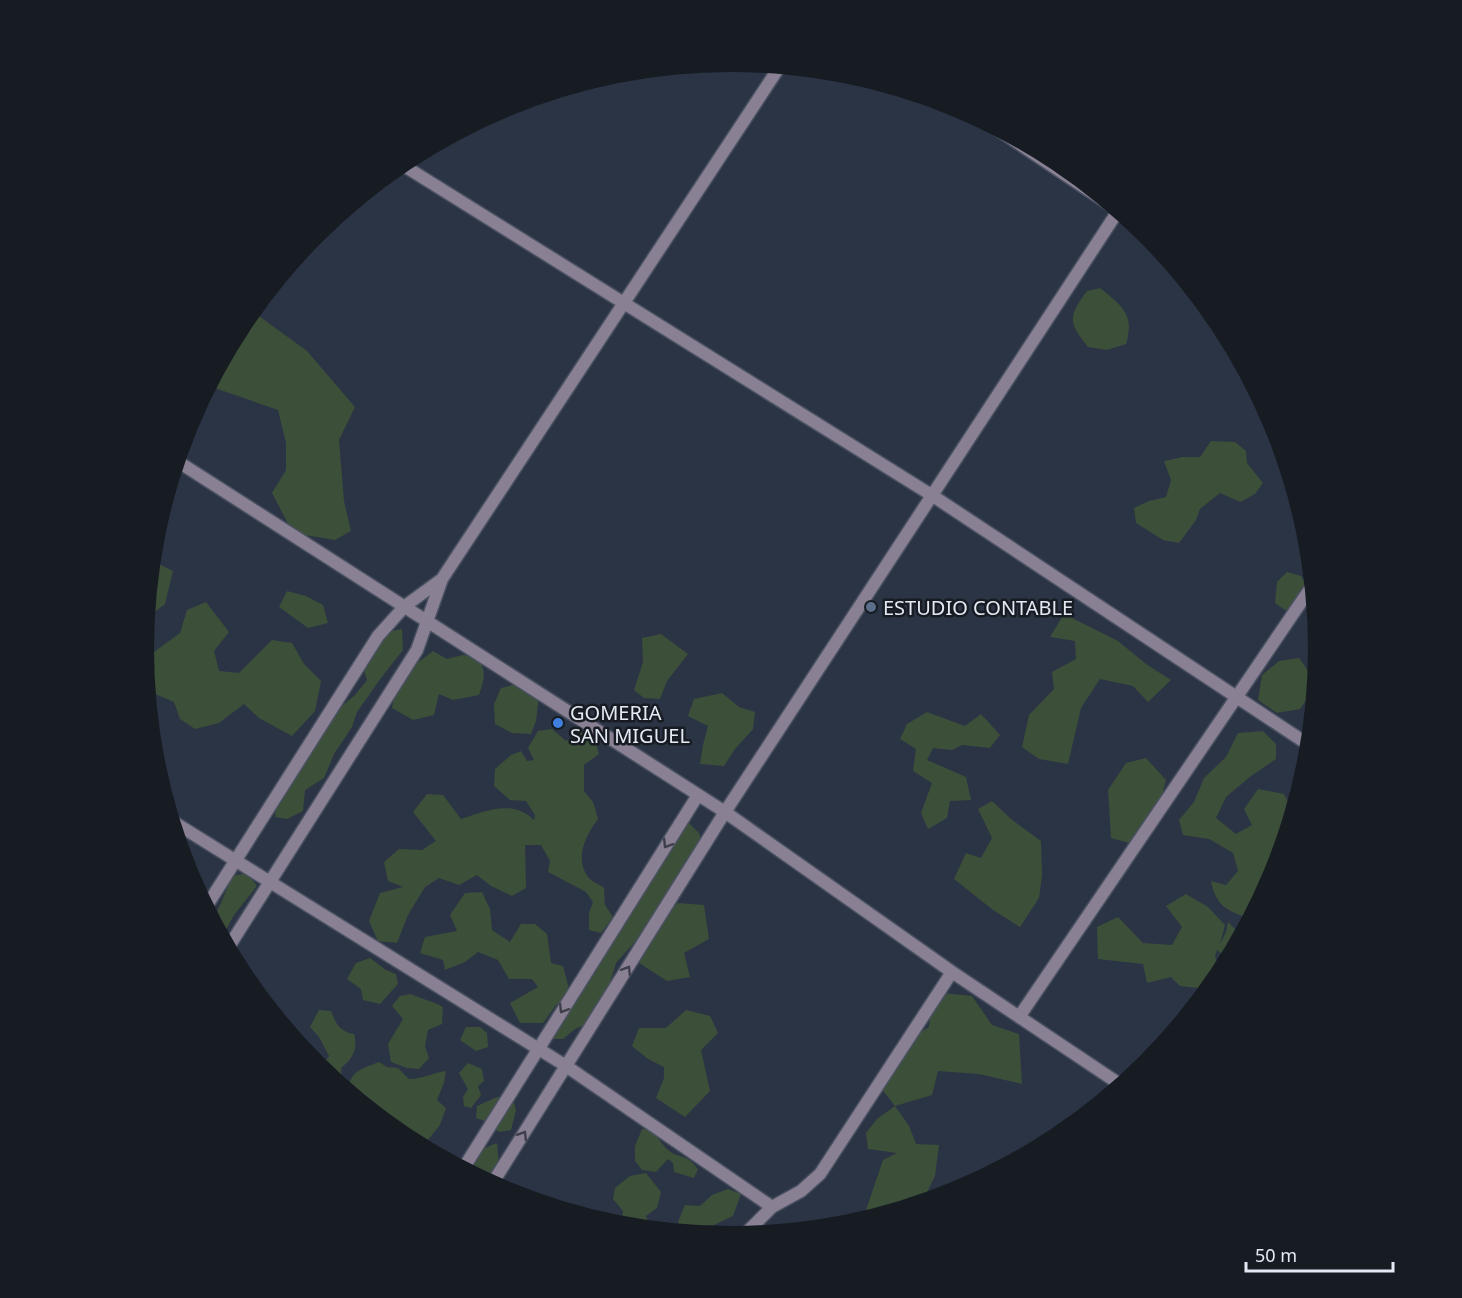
<svg xmlns="http://www.w3.org/2000/svg" width="1462" height="1298" font-family="'Noto Sans',sans-serif">
  <style>
    .green { fill: #3c4f39 }
    .lines { fill: none; stroke-linecap: round; stroke-linejoin: round }
    .minor-casing { stroke: #495161; stroke-width: 15 }
    .minor { stroke: #898094; stroke-width: 12 }
    .oneway { stroke: #3f3f4b }
    .service-dot { fill: #5c6f8a; stroke: #171c23; stroke-width: 2 }
    .shop-dot { fill: #3f7fe0; stroke: #171c23; stroke-width: 2 }
    .labels { text-anchor: middle; dominant-baseline: central; stroke-width: 5; stroke-linejoin: round; paint-order: stroke }
    .poi-label { font-size: 20px; fill: #e4eaf4; stroke: #171c23; text-anchor: start }
  </style>
  <rect width="100%" height="100%" fill="#2b3445"/>
  <path class="green" d="M 1100,288 C 1122,306 1135,314 1126,344 L 1107,350 L 1088,347 C 1068,322 1068,317 1087,291 Z
    M 252,311 L 307,351 L 355,407 L 339,440 L 344,501 L 351,531 L 335,540 L 293,533 L 272,493 L 286,470 L 286,443 L 278,410 L 209,386 L 243,322 Z
    M 1211,441 L 1235,442 L 1246,451 L 1247,463 L 1263,483 L 1255,494 L 1240,502 L 1220,493 L 1200,509 L 1196,520 L 1179,543 L 1163,540 L 1136,523 L 1134,508 L 1149,501 L 1166,497 L 1171,480 L 1164,461 L 1183,457 L 1200,457 Z
    M 152,561 L 173,571 L 165,604 L 146,619 Z
    M 1287,572 L 1301,576 L 1307,585 L 1303,605 L 1285,610 L 1275,603 L 1277,582 Z
    M 287,591 L 306,596 L 323,605 L 328,623 L 308,628 L 279,607 Z
    M 206,602 L 229,632 L 214,651 L 219,671 L 239,673 L 272,640 L 292,643 L 304,664 L 321,681 L 315,711 L 292,736 L 259,718 L 244,704 L 219,723 L 195,729 L 180,719 L 174,702 L 148,691 L 144,649 L 145,635 L 154,652 L 180,633 L 187,610 Z
    M 1064,614 L 1118,641 L 1146,664 L 1171,680 L 1148,702 L 1133,686 L 1100,679 L 1081,708 L 1068,764 L 1039,759 L 1022,747 L 1029,715 L 1054,689 L 1052,672 L 1076,659 L 1075,641 L 1050,637 Z
    M 402,629 L 403,650 L 381,678 L 357,712 L 352,727 L 334,754 L 324,778 L 305,790 L 303,811 L 287,819 L 275,817 L 276,804 L 305,750 L 315,748 L 329,717 L 355,695 L 367,680 L 363,667 L 387,632 Z
    M 661,634 L 688,654 L 667,681 L 660,699 L 644,698 L 634,690 L 643,662 L 642,638 Z
    M 433,651 L 447,659 L 463,655 L 476,657 C 488,671 484,679 479,695 L 453,700 L 439,694 L 434,715 L 413,720 L 392,708 L 397,683 L 413,666 Z
    M 1299,658 L 1310,674 L 1312,692 L 1300,709 L 1277,713 L 1258,700 L 1262,675 L 1279,661 Z
    M 520,683 L 539,695 L 536,721 L 531,734 L 512,733 L 495,724 L 494,704 L 501,688 Z
    M 722,693 L 739,707 L 755,712 L 753,729 L 735,749 L 724,766 L 700,764 L 703,745 L 708,726 L 688,716 L 694,699 Z
    M 927,712 L 965,726 L 981,714 L 1000,735 L 990,748 L 962,745 L 952,750 L 933,748 L 927,760 L 966,777 L 971,800 L 950,801 L 947,818 L 928,829 L 921,813 L 932,783 L 913,771 L 916,749 L 900,739 L 907,724 Z
    M 552,729 L 566,741 L 582,731 L 596,742 L 599,754 L 584,765 L 584,791 L 593,802 L 598,819 C 586,835 574,858 588,877 C 591,881 600,885 604,888 L 605,905 L 613,917 L 601,933 L 589,930 L 589,913 L 593,902 L 586,892 L 548,872 L 550,861 L 541,845 L 525,845 L 526,888 L 512,896 L 491,886 L 477,875 L 459,885 L 439,878 L 425,887 L 408,915 L 397,943 L 378,941 L 369,921 L 380,893 L 403,887 L 388,881 L 384,862 L 399,849 L 422,850 L 436,841 L 413,812 L 427,794 L 443,795 L 461,819 C 486,811 512,799 534,820 L 535,815 L 526,801 L 510,800 L 494,786 L 495,769 L 511,755 L 521,751 L 527,761 L 534,760 L 528,748 L 538,731 Z
    M 1263,731 L 1276,744 L 1276,759 L 1251,776 L 1226,797 L 1216,818 L 1236,834 L 1252,825 L 1244,809 L 1258,789 L 1284,794 L 1293,811 L 1274,874 L 1260,884 L 1263,894 L 1251,916 L 1248,918 C 1225,910 1216,905 1211,881 L 1226,885 L 1238,871 L 1233,853 L 1209,839 L 1183,835 L 1179,820 L 1194,802 L 1204,778 L 1226,757 L 1238,733 Z
    M 1146,758 L 1166,780 L 1157,815 L 1137,845 L 1111,838 L 1108,790 L 1126,763 Z
    M 992,801 L 1011,819 L 1041,841 L 1042,875 L 1039,898 L 1020,927 L 993,910 L 954,879 L 966,853 L 981,858 L 992,838 L 978,809 Z
    M 687,821 L 699,833 L 704,847 L 649,926 L 616,963 L 608,989 L 589,1023 L 575,1029 L 563,1039 L 554,1039 L 552,1025 L 567,1001 L 556,1005 L 543,1023 L 520,1023 L 510,1003 L 538,987 L 532,979 L 509,979 L 498,960 L 478,952 L 465,962 L 445,970 L 443,960 L 420,953 L 425,937 L 457,931 L 450,915 L 465,893 L 482,892 L 490,909 L 492,930 L 510,942 L 521,924 L 535,924 L 547,934 L 551,963 L 563,966 L 568,985 L 567,1000 L 580,981 L 596,973 L 601,951 L 609,931 L 624,925 L 632,910 L 627,893 Z
    M 247,873 L 257,886 L 234,915 L 222,937 L 213,919 L 221,903 L 232,876 Z
    M 1186,894 L 1208,907 L 1225,925 L 1220,944 L 1226,932 L 1228,922 L 1241,935 L 1228,959 L 1217,950 L 1215,957 L 1222,971 L 1208,989 L 1180,986 L 1171,977 L 1147,983 L 1143,964 L 1098,959 L 1097,927 L 1118,917 L 1143,943 L 1172,945 L 1182,927 L 1166,906 Z
    M 678,903 L 704,905 L 709,939 L 684,953 L 690,977 L 667,981 L 633,959 L 655,925 Z
    M 370,958 L 386,970 L 396,974 L 398,984 L 380,1004 L 363,1000 L 361,989 L 347,979 L 356,963 Z
    M 933,992 L 972,996 L 992,1025 L 1019,1034 L 1022,1084 L 979,1074 L 938,1071 L 932,1095 L 895,1106 L 909,1126 L 916,1144 L 939,1145 L 935,1176 L 922,1202 L 868,1218 L 864,1216 L 883,1160 L 897,1153 L 868,1149 L 866,1133 L 877,1119 L 895,1106 L 877,1083 L 900,1045 L 929,1027 Z
    M 411,994 C 421,999 433,1001 443,1007 L 442,1024 L 428,1030 L 425,1046 L 429,1058 L 419,1069 L 407,1068 L 391,1062 L 388,1044 L 403,1019 L 392,1006 L 400,996 Z
    M 319,1010 L 331,1011 C 336,1024 339,1031 354,1034 C 358,1049 353,1059 341,1068 L 342,1086 L 315,1064 L 292,1036 L 298,1030 L 314,1053 L 324,1063 L 329,1056 L 319,1037 L 310,1027 Z
    M 686,1010 L 710,1016 L 718,1033 L 701,1050 L 710,1091 L 685,1117 L 656,1098 L 664,1078 L 664,1067 L 648,1059 L 632,1046 L 639,1028 L 666,1028 Z
    M 466,1027 L 480,1027 L 487,1033 L 488,1047 L 476,1051 L 460,1040 Z
    M 379,1062 L 387,1067 L 398,1068 L 409,1079 C 423,1079 432,1073 446,1071 L 444,1083 L 437,1100 L 446,1108 L 440,1125 L 422,1147 L 404,1137 L 348,1091 C 349,1071 364,1068 379,1062 Z
    M 468,1063 L 482,1069 L 484,1081 L 478,1086 L 481,1095 L 471,1108 L 464,1106 L 463,1097 L 468,1089 L 459,1073 Z
    M 497,1097 L 513,1099 L 516,1110 L 511,1130 L 498,1132 L 493,1124 L 476,1118 L 477,1106 Z
    M 642,1129 L 653,1129 C 657,1136 662,1145 668,1150 C 679,1159 686,1153 698,1169 L 694,1178 L 674,1172 L 673,1163 L 668,1159 L 656,1172 L 642,1170 L 635,1161 L 635,1146 Z
    M 497,1143 L 499,1166 L 491,1184 L 465,1170 C 473,1156 482,1148 497,1143 Z
    M 646,1173 L 661,1192 L 657,1208 L 646,1216 L 650,1228 L 621,1226 L 623,1211 L 613,1199 L 615,1188 L 630,1176 Z
    M 728,1189 L 741,1194 L 733,1216 L 714,1225 L 705,1226 L 705,1234 L 684,1232 L 678,1222 L 685,1205 L 700,1206 L 712,1195 Z"/>
  <g class="lines">
    <g class="minor-casing">
      <path id="minor" d="M 991,125 L 1118,210
        M 401,164 L 933,496 L 1309,745
        M 177,461 L 725,812 L 952,972 L 1121,1085
        M 172,821 L 566,1066 L 772,1207
        M 206,907 L 378,636 L 405,606 L 442,579
        M 228,948 L 417,650 L 442,579 L 780,66
        M 1019,1017 L 1312,586
        M 463,1169 L 698,795
        M 492,1184 L 725,812 L 1118,211
        M 744,1235 L 772,1207 L 801,1191 L 820,1174 L 952,972"/>
    </g>
    <use href="#minor" class="minor"/>
  </g>
  <defs><path id="oneway-chevron" d="M-2-3.5L2.5 0L-2 3.5" fill="none" stroke-width="1.6" stroke-linecap="round" stroke-linejoin="round" transform="scale(1.5)"/></defs>
  <g class="oneway">
    <use href="#oneway-chevron" transform="translate(667 844) rotate(122)"/>
    <use href="#oneway-chevron" transform="translate(627 970) rotate(-58)"/>
    <use href="#oneway-chevron" transform="translate(563 1009) rotate(122)"/>
    <use href="#oneway-chevron" transform="translate(523 1135) rotate(-58)"/>
  </g>
  <circle class="service-dot" cx="871" cy="607" r="6"/>
  <circle class="shop-dot" cx="558" cy="723" r="6"/>
  <g class="labels">
    <g class="poi-label">
      <text x="883" y="607">ESTUDIO CONTABLE</text>
      <text x="570" y="712">GOMERIA<tspan x="570" dy="23">SAN MIGUEL</tspan></text>
    </g>
  </g>
  <path d="M0 0H1462V1298H0ZM154 649a577 577 0 1 1 1154 0a577 577 0 1 1-1154 0Z" fill="#171c23" fill-rule="evenodd"/>
  <path d="M1246 1262v9h147v-9" fill="none" stroke="#e4eaf4" stroke-width="3"/>
  <text x="1255" y="1262" font-size="18" fill="#e4eaf4" stroke="#171c23" stroke-width="4.5" paint-order="stroke">50 m</text>
</svg>
